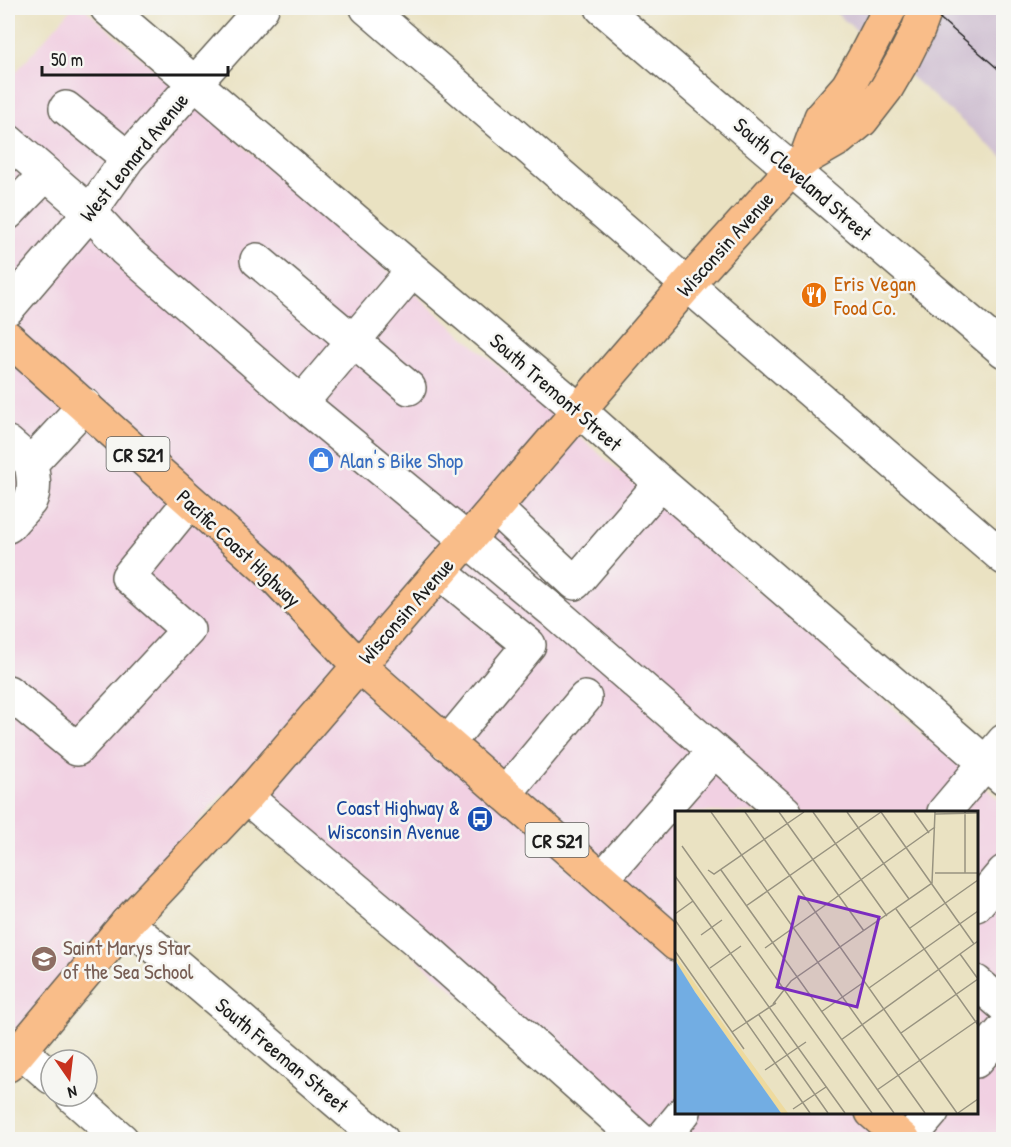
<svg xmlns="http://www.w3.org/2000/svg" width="1011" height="1147" font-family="'Patrick Hand',sans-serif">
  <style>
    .built { fill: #f1d0e2; fill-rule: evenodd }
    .industrial { fill: #cebed0 }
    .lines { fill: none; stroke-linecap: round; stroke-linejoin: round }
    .minor-casing { stroke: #646156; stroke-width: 36 }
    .major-casing { stroke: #646156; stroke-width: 36 }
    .minor { stroke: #fff; stroke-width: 33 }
    .major { stroke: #f9bd89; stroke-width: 33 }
    .tram { stroke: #1c1c1c; stroke-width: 1.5 }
    .rail { stroke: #1c1c1c; stroke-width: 4.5; stroke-dasharray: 9 4.5; stroke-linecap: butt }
    .labels { text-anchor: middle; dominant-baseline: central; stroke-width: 5; stroke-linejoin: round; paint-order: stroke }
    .shield { fill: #f6f6f2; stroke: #5d5d5c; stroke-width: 1.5 }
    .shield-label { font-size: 20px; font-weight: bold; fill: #1c1c1c }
    .street-label { font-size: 21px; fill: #1c1c1c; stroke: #f6f6f2 }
    .food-label { font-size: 21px; fill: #c56008; stroke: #f6f6f2; text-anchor: start }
    .shop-label { font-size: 21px; fill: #366cbe; stroke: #f6f6f2; text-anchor: start }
    .transit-label { font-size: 21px; fill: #164399; stroke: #f6f6f2; text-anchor: end }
    .education-label { font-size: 21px; fill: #785e54; stroke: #f6f6f2; text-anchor: start }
    .inset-road { fill: none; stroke: #989380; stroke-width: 1.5 }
    .view { fill: #7b2cbf; fill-opacity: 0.15; stroke: #7b2cbf; stroke-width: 3 }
    .inset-edge { fill: none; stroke: #1c1c1c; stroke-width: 3 }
  </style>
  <rect width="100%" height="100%" fill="#f6f6f2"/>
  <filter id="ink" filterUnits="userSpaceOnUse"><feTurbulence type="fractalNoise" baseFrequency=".0167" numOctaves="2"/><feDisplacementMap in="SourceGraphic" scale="12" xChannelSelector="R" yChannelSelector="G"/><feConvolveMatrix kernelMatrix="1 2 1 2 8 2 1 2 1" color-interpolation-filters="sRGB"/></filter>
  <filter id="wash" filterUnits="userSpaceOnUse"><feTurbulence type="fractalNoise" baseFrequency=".008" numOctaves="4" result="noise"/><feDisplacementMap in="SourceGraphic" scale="24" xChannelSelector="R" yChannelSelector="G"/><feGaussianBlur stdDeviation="1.35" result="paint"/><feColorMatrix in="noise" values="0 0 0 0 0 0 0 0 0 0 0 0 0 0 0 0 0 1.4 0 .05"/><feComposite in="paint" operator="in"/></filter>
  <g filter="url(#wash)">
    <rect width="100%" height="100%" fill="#eae2c2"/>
    <path class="built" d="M 72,8 L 84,8 L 1003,803 L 1003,1139 L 628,1139 L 223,793 L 8,1044 L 8,81 ZM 676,812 L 976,812 L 976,1112 L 676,1112 Z"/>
    <path class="industrial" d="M 830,8 L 1003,8 L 1003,157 L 923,87 Z"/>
  </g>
  <g filter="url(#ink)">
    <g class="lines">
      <g class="minor-casing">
        <path id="minor" d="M 107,8 L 413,270 L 579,410 L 661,483 L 1004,779
          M 367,8 L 1004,558
          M 602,8 L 1004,351
          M 66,108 L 128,158
          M 8,141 L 90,212 L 125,250 L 301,403 L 552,610 L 785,812
          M 8,213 L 46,174
          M 257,260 L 409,388
          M 8,308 L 90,212 L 128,158 L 262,8
          M 301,403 L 413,270
          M 8,443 L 31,463 C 33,476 36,488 30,501 L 8,526
          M 31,463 L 85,405
          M 495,508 L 575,583 L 661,483
          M 440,572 L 529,645 L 447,744
          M 8,692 L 77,749 L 188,630 L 128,577 L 190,501
          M 505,794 L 585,698
          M 246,797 L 416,940 L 640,1140
          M 944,812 L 1004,741
          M 602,879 L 714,751
          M 976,905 L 1004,872
          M 127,923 L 382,1140
          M 976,982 L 1004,1006
          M 20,1050 L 51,1077
          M 976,1061 L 1004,1029
          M 72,1096 L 122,1140
          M 661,1140 L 684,1112
          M 908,1140 L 932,1112"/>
      </g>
      <g class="major-casing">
        <path id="major" d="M 806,158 L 821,117 L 848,86 L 863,60 L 890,8
          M 8,338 L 269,571 L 359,666 L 676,944
          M 8,1065 L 127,923 L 246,797 L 687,285 L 791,170 L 806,158 L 839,139 L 862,120 L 886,89 L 904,58 L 918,30 L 926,8
          M 872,1112 L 904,1140"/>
      </g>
      <use href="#minor" class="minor"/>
      <use href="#major" class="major"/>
      <path class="tram" d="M 928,8 L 1004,74"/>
      <path class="rail" d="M 995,8 L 1004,15"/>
    </g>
  </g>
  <defs>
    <g id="restaurant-disc" transform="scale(1.35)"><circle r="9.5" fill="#e8710a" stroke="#f6f6f2"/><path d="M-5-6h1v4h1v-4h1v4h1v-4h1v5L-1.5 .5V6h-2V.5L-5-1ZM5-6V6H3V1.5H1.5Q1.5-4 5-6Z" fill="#fff"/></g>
    <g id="shop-disc" transform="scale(1.35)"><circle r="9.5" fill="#3f7fe0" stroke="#f6f6f2"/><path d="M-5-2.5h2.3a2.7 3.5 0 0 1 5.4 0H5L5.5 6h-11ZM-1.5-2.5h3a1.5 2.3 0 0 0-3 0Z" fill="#fff"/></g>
    <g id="bus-disc" transform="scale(1.35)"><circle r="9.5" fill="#1a4fb4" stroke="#f6f6f2"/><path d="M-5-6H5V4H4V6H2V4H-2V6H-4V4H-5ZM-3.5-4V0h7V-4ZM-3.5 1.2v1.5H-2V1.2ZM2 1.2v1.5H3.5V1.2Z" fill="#fff"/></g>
    <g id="school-disc" transform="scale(1.35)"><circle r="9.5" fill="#8d6e63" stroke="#f6f6f2"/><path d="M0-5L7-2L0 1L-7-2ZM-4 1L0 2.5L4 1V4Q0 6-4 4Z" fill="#fff"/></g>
  </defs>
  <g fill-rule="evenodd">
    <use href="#restaurant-disc" x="814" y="295"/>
    <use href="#shop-disc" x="321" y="460"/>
    <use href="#bus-disc" x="480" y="819"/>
    <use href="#school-disc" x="44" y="959"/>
  </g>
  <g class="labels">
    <g class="shield">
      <rect x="106.5" y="437" width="63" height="34" rx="4.5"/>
      <rect x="525.5" y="823" width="63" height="34" rx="4.5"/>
    </g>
    <g class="shield-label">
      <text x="138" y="454">CR S21</text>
      <text x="557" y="840">CR S21</text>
    </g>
    <g class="street-label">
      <text transform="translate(134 157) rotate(-51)">West Leonard Avenue</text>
      <text transform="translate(803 179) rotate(41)">South Cleveland Street</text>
      <text transform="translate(725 244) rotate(-48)">Wisconsin Avenue</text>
      <text transform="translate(556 392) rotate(41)">South Tremont Street</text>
      <text transform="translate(239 548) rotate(43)">Pacific Coast Highway</text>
      <text transform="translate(406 611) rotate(-49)">Wisconsin Avenue</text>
      <text transform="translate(282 1055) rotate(40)">South Freeman Street</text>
    </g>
    <g class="food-label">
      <text x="834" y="283">Eris Vegan<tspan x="834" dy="24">Food Co.</tspan></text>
    </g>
    <g class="shop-label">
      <text x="340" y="460">Alan's Bike Shop</text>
    </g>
    <g class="transit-label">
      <text x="460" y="807">Coast Highway &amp;<tspan x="460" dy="24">Wisconsin Avenue</tspan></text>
    </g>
    <g class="education-label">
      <text x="63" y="947">Saint Marys Star<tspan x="63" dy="24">of the Sea School</tspan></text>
    </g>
  </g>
  <g transform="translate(675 811)">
    <rect width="303" height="303" fill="#eae2c2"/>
    <path d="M 0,144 L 61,231 L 113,302 L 106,302 L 95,287 L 6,161 Z" fill="#eeda9e"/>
    <path d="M 0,149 L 20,181 L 106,302 L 0,302 Z" fill="#72ade3"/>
    <path class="inset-road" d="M 36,1 L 250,302M 70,1 L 282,302M 104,1 L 189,120M 138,1 L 212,105M 172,1 L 234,88M 206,1 L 299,133M 239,1 L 254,22M 290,1 L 290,62M 260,3 L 303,2M 7,35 L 197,302M 33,59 L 39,63 L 129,1M 46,59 L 219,302M 260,62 L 303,62M 0,65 L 170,302M 71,95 L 206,1M 221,98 L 303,214M 0,103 L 18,90M 0,109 L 135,302M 235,117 L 303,69M 26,124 L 47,109M 90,137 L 260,16M 0,140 L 69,238M 285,143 L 303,168M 35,157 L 66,135M 194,177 L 303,100M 98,193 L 116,170 L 257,72 L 260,1M 146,201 L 189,171M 84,204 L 153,302M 72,211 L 101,192M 57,221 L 72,211M 226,222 L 303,168M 166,229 L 303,130M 90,259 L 131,231M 202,279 L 303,209M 118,298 L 151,276M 283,302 L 303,288"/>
    <path class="view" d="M 124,86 L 204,106 L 182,196 L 102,176 Z"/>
    <rect width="303" height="303" class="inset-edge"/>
  </g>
  <rect width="1011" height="1147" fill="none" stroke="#f6f6f2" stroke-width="30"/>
  <g transform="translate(69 1078) rotate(166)"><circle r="28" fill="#f6f6f2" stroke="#9f9f9c" stroke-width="1.5"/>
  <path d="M0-4.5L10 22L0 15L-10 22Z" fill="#c8321e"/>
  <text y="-9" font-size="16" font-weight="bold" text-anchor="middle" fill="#1c1c1c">N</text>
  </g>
  <path d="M42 66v9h186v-9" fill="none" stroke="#1c1c1c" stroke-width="3"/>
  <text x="51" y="66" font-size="18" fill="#1c1c1c" stroke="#f6f6f2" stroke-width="4.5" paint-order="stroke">50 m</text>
</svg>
